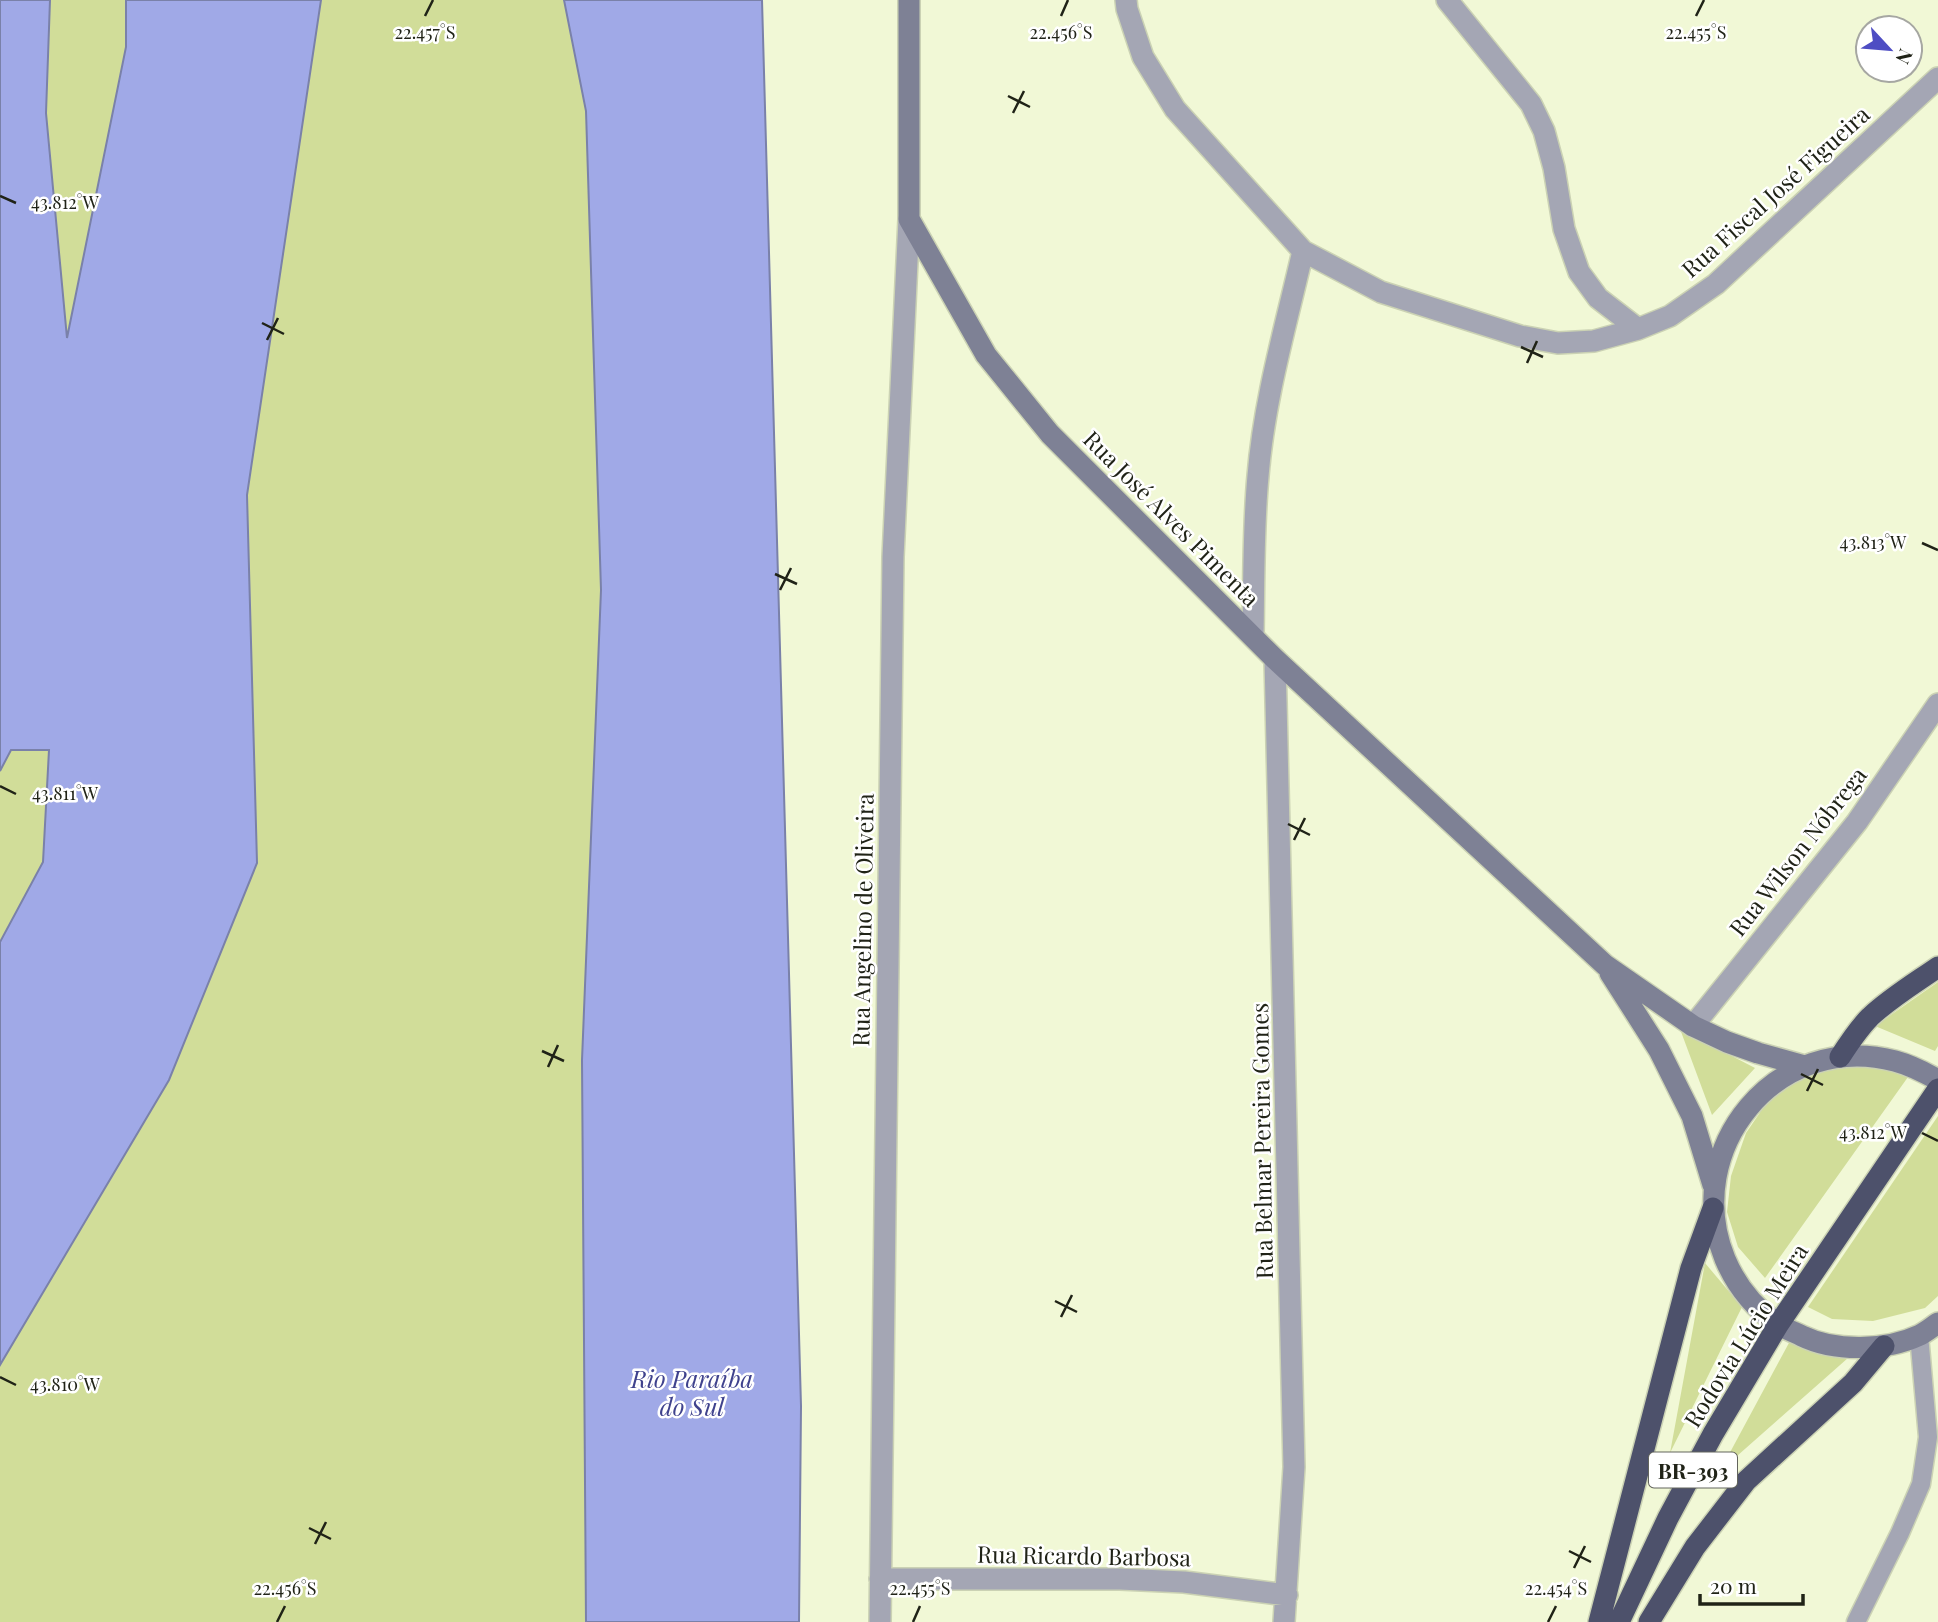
<svg xmlns="http://www.w3.org/2000/svg" width="1938" height="1622" font-family="'Playfair Display',serif">
  <style>
    .green { fill: #d1dd99 }
    .water { fill: #a0a9e7; stroke: #7a81a9; stroke-width: 2 }
    .lines { fill: none; stroke-linecap: round; stroke-linejoin: round }
    .lane-casing { stroke: #cbd2b4; stroke-width: 21 }
    .street-casing { stroke: #cbd2b4; stroke-width: 24 }
    .secondary-casing { stroke: #cbd2b4; stroke-width: 24 }
    .highway-casing { stroke: #cbd2b4; stroke-width: 24 }
    .lane { stroke: #a4a6b4; stroke-width: 18 }
    .street { stroke: #a4a6b4; stroke-width: 21 }
    .secondary { stroke: #7e8195; stroke-width: 21 }
    .highway { stroke: #4d516b; stroke-width: 21 }
    .ticks { fill: none; stroke: #202317; stroke-width: 2.5 }
    .labels { text-anchor: middle; dominant-baseline: central; stroke-width: 5; stroke-linejoin: round; paint-order: stroke }
    .shield { fill: #fff; stroke: #63655d; stroke-width: 2 }
    .shield-label { font-size: 21px; font-weight: bold; fill: #202317 }
    .street-label { font-size: 23px; fill: #202317; stroke: #fff }
    .water-label { font-size: 24px; font-style: italic; fill: #3f428d; stroke: #fff }
    .ticks-label { font-size: 18px; text-anchor: middle; fill: #202317; stroke: #fff; stroke-width: 5; stroke-linejoin: round; paint-order: stroke }
  </style>
  <rect width="100%" height="100%" fill="#f1f8d6"/>
  <path class="green" d="M 50,0 L 126,0 L 126,47 L 66,341 L 46,113 Z
    M 321,0 L 564,0 L 586,111 L 601,590 L 582,1060 L 586,1622 L 0,1622 L 0,1365 L 169,1080 L 257,863 L 247,495 Z
    M 10,750 L 49,750 L 43,862 L 0,942 L 0,771 Z
    M 1938,982 L 1938,1046 L 1935,1051 L 1875,1026 Z
    M 1680,1029 L 1755,1068 L 1712,1115 Z
    M 1872,1062 L 1908,1077 L 1765,1278 L 1738,1247 L 1727,1212 L 1731,1176 L 1746,1133 L 1772,1095 L 1810,1072 Z
    M 1938,1116 L 1938,1296 L 1925,1308 L 1873,1321 L 1832,1319 L 1808,1307 Z
    M 1705,1263 L 1742,1307 L 1670,1453 Z
    M 1790,1341 L 1848,1358 L 1720,1471 Z"/>
  <path class="water" d="M 0,0 L 50,0 L 46,113 L 67,338 L 126,47 L 126,0 L 321,0 L 247,495 L 257,863 L 169,1080 L 0,1365 L 0,942 L 43,862 L 49,750 L 11,750 L 0,771 Z
    M 564,0 L 762,0 L 801,1406 L 799,1622 L 586,1622 L 582,1060 L 601,590 L 586,111 Z"/>
  <g class="lines">
    <g class="lane-casing">
      <path id="lane" d="M 1856,1622 L 1900,1533 L 1921,1484 L 1928,1437 L 1919,1335"/>
    </g>
    <g class="street-casing">
      <path id="street" d="M 1126,0 L 1127,9 L 1143,57 L 1175,109 L 1303,251 L 1381,292 L 1520,336 L 1558,343 L 1594,341 L 1638,329 L 1670,316 L 1716,284 L 1938,78
        M 1447,0 L 1531,104 L 1544,131 L 1554,168 L 1564,229 L 1579,272 L 1598,298 L 1638,329
        M 1253,636 C 1254,583 1253,529 1258,476 C 1264,400 1286,325 1303,251
        M 1275,659 L 1294,1467 L 1284,1622
        M 1693,1026 L 1857,822 L 1938,704
        M 880,1579 L 1120,1579 L 1184,1582 L 1287,1595
        M 880,1622 L 893,557 L 909,219"/>
    </g>
    <g class="secondary-casing">
      <path id="secondary" d="M 909,0 L 909,219 L 986,355 L 1050,434 L 1275,659 L 1605,965 L 1693,1026 L 1727,1042 L 1758,1053 L 1805,1066
        M 1610,973 L 1659,1050 L 1692,1116 L 1713,1185
        M 1938,1080 C 1924,1072 1910,1065 1895,1061 C 1777,1030 1680,1149 1725,1259 C 1736,1285 1754,1308 1778,1324 C 1785,1329 1794,1332 1802,1336 C 1835,1352 1886,1351 1920,1335 C 1926,1332 1932,1327 1938,1323"/>
    </g>
    <g class="highway-casing">
      <path id="highway" d="M 1840,1057 C 1849,1043 1858,1029 1870,1017 C 1890,998 1915,983 1938,967
        M 1599,1622 L 1691,1268 L 1713,1208
        M 1619,1622 L 1668,1518 L 1713,1434 L 1778,1325 L 1938,1089
        M 1649,1622 L 1695,1547 L 1746,1481 L 1853,1383 L 1884,1346"/>
    </g>
    <use href="#lane" class="lane"/>
    <use href="#street" class="street"/>
    <use href="#secondary" class="secondary"/>
    <use href="#highway" class="highway"/>
  </g>
  <path class="ticks" d="M 425,16 L 433,0M 1061,16 L 1068,0M 1696,16 L 1704,0M 1008,96 L 1030,107M 1013,113 L 1024,91M 0,196 L 16,203M 262,323 L 284,334M 267,340 L 278,318M 1521,347 L 1543,357M 1527,363 L 1537,341M 1922,543 L 1938,550M 775,574 L 797,584M 780,590 L 791,568M 0,786 L 16,794M 1288,824 L 1310,835M 1294,840 L 1305,818M 542,1051 L 564,1061M 548,1067 L 558,1045M 1801,1074 L 1823,1085M 1807,1091 L 1818,1069M 1922,1133 L 1938,1141M 1055,1301 L 1077,1312M 1061,1317 L 1072,1295M 0,1377 L 16,1385M 309,1528 L 331,1539M 315,1544 L 326,1522M 1569,1551 L 1591,1562M 1574,1568 L 1585,1546M 277,1622 L 285,1606M 913,1622 L 920,1606M 1548,1622 L 1556,1606"/>
  <g class="labels">
    <rect class="shield" x="1649" y="1452.5" width="88" height="35" rx="5"/>
    <g class="shield-label">
      <text x="1693" y="1470">BR-393</text>
    </g>
    <g class="street-label">
      <text transform="translate(1775 191) rotate(-42)">Rua Fiscal José Figueira</text>
      <text transform="translate(1172 518) rotate(45)">Rua José Alves Pimenta</text>
      <text transform="translate(1797 851) rotate(-52)">Rua Wilson Nóbrega</text>
      <text transform="translate(862 920) rotate(-89)">Rua Angelino de Oliveira</text>
      <text transform="translate(1261 1141) rotate(-91)">Rua Belmar Pereira Gomes</text>
      <text transform="translate(1745 1335) rotate(-58)">Rodovia Lúcio Meira</text>
      <text transform="translate(1084 1555) rotate(1)">Rua Ricardo Barbosa</text>
    </g>
    <g class="water-label">
      <text x="692" y="1378">Rio Paraíba<tspan x="692" dy="28">do Sul</tspan></text>
    </g>
  </g>
  <g class="ticks-label">
    <text x="425" y="39">22.457°S</text>
    <text x="1061" y="39">22.456°S</text>
    <text x="1696" y="39">22.455°S</text>
    <text x="65" y="209">43.812°W</text>
    <text x="1873" y="549">43.813°W</text>
    <text x="65" y="800">43.811°W</text>
    <text x="1873" y="1139">43.812°W</text>
    <text x="65" y="1391">43.810°W</text>
    <text x="285" y="1595">22.456°S</text>
    <text x="920" y="1595">22.455°S</text>
    <text x="1556" y="1595">22.454°S</text>
  </g>
  <g transform="translate(1889 49) rotate(116)"><circle r="33" fill="#ffffff" stroke="#a6a7a2" stroke-width="2"/>
  <path d="M0-5L12 26L0 18L-12 26Z" fill="#4e4dc3"/>
  <text y="-10" font-size="19" font-weight="bold" text-anchor="middle" fill="#202317">N</text>
  </g>
  <path d="M1700 1594v10h103v-10" fill="none" stroke="#202317" stroke-width="3.5"/>
  <text x="1710" y="1594" font-size="21" fill="#202317" stroke="#ffffff" stroke-width="5" paint-order="stroke">20 m</text>
</svg>
